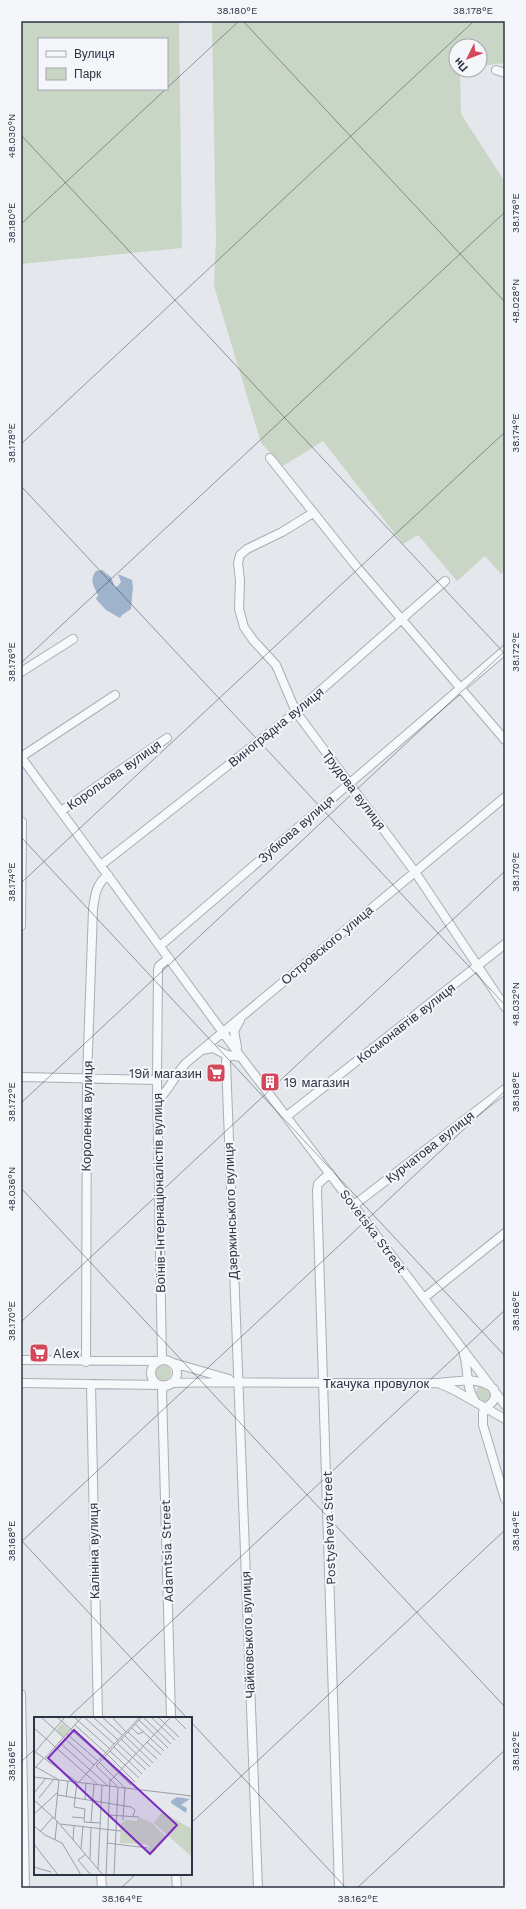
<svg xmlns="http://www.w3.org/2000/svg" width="526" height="1909" font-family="'Work Sans',sans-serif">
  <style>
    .green { fill: #c9d6c5; fill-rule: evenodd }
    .water { fill: #9fb4cc }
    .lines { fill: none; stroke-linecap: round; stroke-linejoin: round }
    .minor-casing { stroke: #a9aeb7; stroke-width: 10 }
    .minor { stroke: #f7f8fa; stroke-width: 8 }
    .ticks { fill: none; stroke: #2b3445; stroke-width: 1; stroke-opacity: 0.45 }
    .labels { text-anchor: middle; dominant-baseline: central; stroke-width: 4; stroke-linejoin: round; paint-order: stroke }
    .street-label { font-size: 13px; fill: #2b3445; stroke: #f4f6f9 }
    .poi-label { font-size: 13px; fill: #2b3445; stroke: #f4f6f9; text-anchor: start }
    .inset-road { fill: none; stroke: #9a9fa9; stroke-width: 1 }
    .view { fill: #7b2cbf; fill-opacity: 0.15; stroke: #7b2cbf; stroke-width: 2 }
    .inset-edge { fill: none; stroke: #2b3445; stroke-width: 2 }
    .neatline { fill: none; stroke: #2b3445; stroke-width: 1.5 }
    .ticks-label { font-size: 10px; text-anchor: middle; fill: #2b3445 }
  </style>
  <rect width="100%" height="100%" fill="#e4e7ec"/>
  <path class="green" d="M 21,21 L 179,21 L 182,248 L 21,264 ZM 39,39 L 167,39 L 167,89 L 39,89 Z
    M 212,21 L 505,21 L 505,63 L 480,66 L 480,46 L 456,46 L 456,70 L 460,70 L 461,114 L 505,182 L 505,571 L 501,574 L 485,556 L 457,581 L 418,535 L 403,544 L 323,441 L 283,466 L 261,443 L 214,286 L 216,241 Z
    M155 1373a8 8 0 1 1 16 0a8 8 0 1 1-16 0Z
    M475 1394a8 8 0 1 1 16 0a8 8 0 1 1-16 0Z"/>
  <path class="water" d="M 102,570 L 111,577 L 115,587 L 118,586 L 121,582 L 118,574 L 132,580 L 133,587 L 131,609 L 122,615 L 120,618 L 106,610 L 96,599 L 98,595 C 94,586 89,581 96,571 Z"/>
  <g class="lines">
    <g class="minor-casing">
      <path id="minor" d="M 496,70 L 505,73
        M 270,458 L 356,566 L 505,740
        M 313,513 L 282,532 L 247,549 L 240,555 L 238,563 L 240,580 L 239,609 L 244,627 L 253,640 L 276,665 L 296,712 L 415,872 L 505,1007
        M 21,672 L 73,639
        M 115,695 L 21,757 L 241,1057 L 505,1405
        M 61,811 L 167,738
        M 101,865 L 296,712 L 445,581
        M 21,926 L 22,822
        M 160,946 L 505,650
        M 237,1047 L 234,1031 L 240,1020
        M 202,1050 L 213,1048 L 227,1055
        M 241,1057 L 227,1055 L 226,1062 L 258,1888
        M 21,1077 L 157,1080
        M 158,1100 C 169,1090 175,1075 186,1063 L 505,797
        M 287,1116 L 505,944
        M 330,1173 L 318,1184 L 317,1191 L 339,1888
        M 354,1205 L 505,1089
        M 424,1298 L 505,1233
        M 463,1351 C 469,1368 465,1387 475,1401
        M 21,1360 L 158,1361
        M 162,1360 L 157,1080 L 158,970 L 159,966 L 169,958
        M151 1373a13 13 0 1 1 26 0a13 13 0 1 1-26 0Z
        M 86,1362 L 87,1079 L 93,909 C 95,895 96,884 108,875
        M 170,1362 L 229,1379
        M 21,1383 L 161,1385
        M 171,1383 C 260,1381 349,1384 438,1383 L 454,1390 L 505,1419
        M 439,1383 C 458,1381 478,1376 494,1389 C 498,1404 489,1402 483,1412 L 483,1425 L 505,1499
        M 91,1384 L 98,1718
        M 166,1385 L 162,1390 L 171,1718
        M 21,1694 L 25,1888
        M 101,1874 L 102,1888
        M 176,1874 L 177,1888"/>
    </g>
    <use href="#minor" class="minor"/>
  </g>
  <path class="ticks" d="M 243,21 L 505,302M 167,88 L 239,21M 21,135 L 505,654M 21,224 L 166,89M 21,444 L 474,21M 21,486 L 505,1005M 21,663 L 505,212M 21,837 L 505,1356M 21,883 L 505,432M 21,1103 L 505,651M 21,1188 L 505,1707M 21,1322 L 505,871M 21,1540 L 187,1718M 21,1542 L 505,1091M 68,1718 L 505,1310M 191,1722 L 346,1888M 21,1762 L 35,1749M 191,1823 L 505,1530M 121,1888 L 136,1874M 357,1888 L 505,1750"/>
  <defs>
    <g id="supermarket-square" transform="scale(1)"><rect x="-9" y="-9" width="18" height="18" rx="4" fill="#d1495b" stroke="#f4f6f9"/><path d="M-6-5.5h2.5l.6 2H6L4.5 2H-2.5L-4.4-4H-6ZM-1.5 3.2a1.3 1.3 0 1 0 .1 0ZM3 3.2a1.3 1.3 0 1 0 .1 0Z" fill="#fff"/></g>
    <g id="building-square" transform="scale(1)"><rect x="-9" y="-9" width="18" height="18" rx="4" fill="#d1495b" stroke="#f4f6f9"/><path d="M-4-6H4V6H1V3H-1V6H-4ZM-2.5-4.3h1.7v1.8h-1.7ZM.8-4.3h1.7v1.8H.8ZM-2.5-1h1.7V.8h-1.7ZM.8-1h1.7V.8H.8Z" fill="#fff"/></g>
  </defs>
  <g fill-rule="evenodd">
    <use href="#supermarket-square" x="216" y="1073"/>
    <use href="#building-square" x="270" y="1082"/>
    <use href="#supermarket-square" x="39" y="1353"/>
  </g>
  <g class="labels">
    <g class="street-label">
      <text transform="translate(276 727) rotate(-39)">Виноградна вулиця</text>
      <text transform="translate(114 775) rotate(-35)">Корольова вулиця</text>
      <text transform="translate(354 790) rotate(53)">Трудова вулиця</text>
      <text transform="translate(296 829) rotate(-41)">Зубкова вулиця</text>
      <text transform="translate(327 945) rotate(-40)">Островского улица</text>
      <text transform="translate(406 1023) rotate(-38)">Космонавтів вулиця</text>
      <text transform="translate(87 1116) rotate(-89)">Короленка вулиця</text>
      <text transform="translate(430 1147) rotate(-38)">Курчатова вулиця</text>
      <text transform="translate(159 1193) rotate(-91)">Воїнів-Інтернаціоналістів вулиця</text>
      <text transform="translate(231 1211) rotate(-92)">Дзержинського вулиця</text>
      <text transform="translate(373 1231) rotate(53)">Sovetska Street</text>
      <text x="376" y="1383">Ткачука провулок</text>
      <text transform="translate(329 1528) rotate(-92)">Postysheva Street</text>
      <text transform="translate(94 1551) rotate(-91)">Калініна вулиця</text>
      <text transform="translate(167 1551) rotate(-92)">Adamtsia Street</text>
      <text transform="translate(248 1635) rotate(-92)">Чайковського вулиця</text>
    </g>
    <g class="poi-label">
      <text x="202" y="1073" text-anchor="end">19й магазин</text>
      <text x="284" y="1082">19 магазин</text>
      <text x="53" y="1353">Alex</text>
    </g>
  </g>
  <g transform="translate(34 1717)">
    <rect width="158" height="158" fill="#e4e7ec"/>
    <path d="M 28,6 L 36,13 L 29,20 L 22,13 ZM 128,95 L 158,112 L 158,140 L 120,106 ZM 104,100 L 117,105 L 131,119 L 117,137 L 113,134 L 116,130 L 113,127 L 86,126 L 87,106 L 93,103 L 103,104 Z" fill="#c9d6c5"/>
    <path d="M 143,80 L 156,82 L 147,88 L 153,91 L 152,96 L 137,86 L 137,84 Z" fill="#9fb4cc"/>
    <path class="inset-road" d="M 7,0 L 60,48M 23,0 L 68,40M 40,0 L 76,32M 50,0 L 80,27M 59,0 L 84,23M 68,0 L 88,18M 78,0 L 92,15M 109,0 L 137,27M 117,0 L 141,23M 124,0 L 145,20M 140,0 L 152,12M 105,3 L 134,31M 101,7 L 130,34M 41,8 L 72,36M 0,11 L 63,67M 98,11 L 104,17 L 109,15M 94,15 L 123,42M 33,17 L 64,44M 90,18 L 119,46M 87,22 L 116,50M 25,25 L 74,69M 113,25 L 127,38M 83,26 L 112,53M 80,30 L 108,57M 0,34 L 43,65M 76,34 L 105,61M 1,35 L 31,0M 73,37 L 101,65M 69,41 L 97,68M 10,42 L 48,0M 65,45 L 90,70M 60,48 L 106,0M 62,49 L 108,0M 62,49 L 83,69M 2,50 L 25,63M 0,52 L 9,42M 0,60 L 158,79M 77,63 L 137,0M 43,65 L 40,90 L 51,92 L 50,105 L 66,106M 45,65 L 60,48M 0,76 L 12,61M 24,78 L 97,90 L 101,93 L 99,99M 32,80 L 34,64M 5,81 L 20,62M 0,83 L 23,104 L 69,158M 51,83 L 52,66M 0,97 L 24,75M 74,98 L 105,100M 38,100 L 50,101M 21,102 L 25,63M 89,103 L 91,70M 57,105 L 60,67M 26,107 L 87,114M 0,109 L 11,118 L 28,126 L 47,158M 6,115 L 19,100M 21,123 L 23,104M 39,123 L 40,108M 73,126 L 114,131M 0,127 L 24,158M 47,132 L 49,109M 52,137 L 44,143 L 57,158M 56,142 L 57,110M 0,150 L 17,155M 64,152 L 68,68M 72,158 L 76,62M 80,158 L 84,70"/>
    <path class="view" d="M 40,13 L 143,108 L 116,137 L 14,41 Z"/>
    <rect width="158" height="158" class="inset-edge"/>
  </g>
  <rect width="526" height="1909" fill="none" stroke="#f4f6f9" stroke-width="44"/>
  <rect x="38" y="38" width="130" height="52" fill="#f4f6f9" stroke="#a4a8b1"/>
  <rect x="46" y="51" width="20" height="6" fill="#f7f8fa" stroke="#a4a8b1"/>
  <text x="74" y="58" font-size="12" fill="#2b3445">Вулиця</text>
  <rect x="46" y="68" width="20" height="12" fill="#c9d6c5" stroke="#a4a8b1"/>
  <text x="74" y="78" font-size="12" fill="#2b3445">Парк</text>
  <g transform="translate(468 58) rotate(227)"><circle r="19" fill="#f4f6f9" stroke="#a4a8b1"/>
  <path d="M0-3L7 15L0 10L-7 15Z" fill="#d1495b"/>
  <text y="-6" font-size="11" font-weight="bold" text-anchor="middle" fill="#2b3445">Пн</text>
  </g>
  <rect x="22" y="22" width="482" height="1865" class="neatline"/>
  <g class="ticks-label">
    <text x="237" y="14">38.180°E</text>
    <text x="473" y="14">38.178°E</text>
    <text transform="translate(11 136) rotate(-90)" y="4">48.030°N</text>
    <text transform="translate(515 213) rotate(-90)" y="4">38.176°E</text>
    <text transform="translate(11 223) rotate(-90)" y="4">38.180°E</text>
    <text transform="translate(515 301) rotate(-90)" y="4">48.028°N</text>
    <text transform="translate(515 433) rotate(-90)" y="4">38.174°E</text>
    <text transform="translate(11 443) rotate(-90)" y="4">38.178°E</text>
    <text transform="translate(515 652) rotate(-90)" y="4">38.172°E</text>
    <text transform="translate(11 662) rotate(-90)" y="4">38.176°E</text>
    <text transform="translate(515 872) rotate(-90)" y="4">38.170°E</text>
    <text transform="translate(11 882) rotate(-90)" y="4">38.174°E</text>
    <text transform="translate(515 1004) rotate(-90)" y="4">48.032°N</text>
    <text transform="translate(515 1092) rotate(-90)" y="4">38.168°E</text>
    <text transform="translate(11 1102) rotate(-90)" y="4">38.172°E</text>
    <text transform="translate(11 1189) rotate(-90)" y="4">48.036°N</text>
    <text transform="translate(515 1311) rotate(-90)" y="4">38.166°E</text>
    <text transform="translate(11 1321) rotate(-90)" y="4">38.170°E</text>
    <text transform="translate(515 1531) rotate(-90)" y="4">38.164°E</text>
    <text transform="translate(11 1541) rotate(-90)" y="4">38.168°E</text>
    <text transform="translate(515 1751) rotate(-90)" y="4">38.162°E</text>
    <text transform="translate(11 1761) rotate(-90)" y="4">38.166°E</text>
    <text x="122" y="1902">38.164°E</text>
    <text x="358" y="1902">38.162°E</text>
  </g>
</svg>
